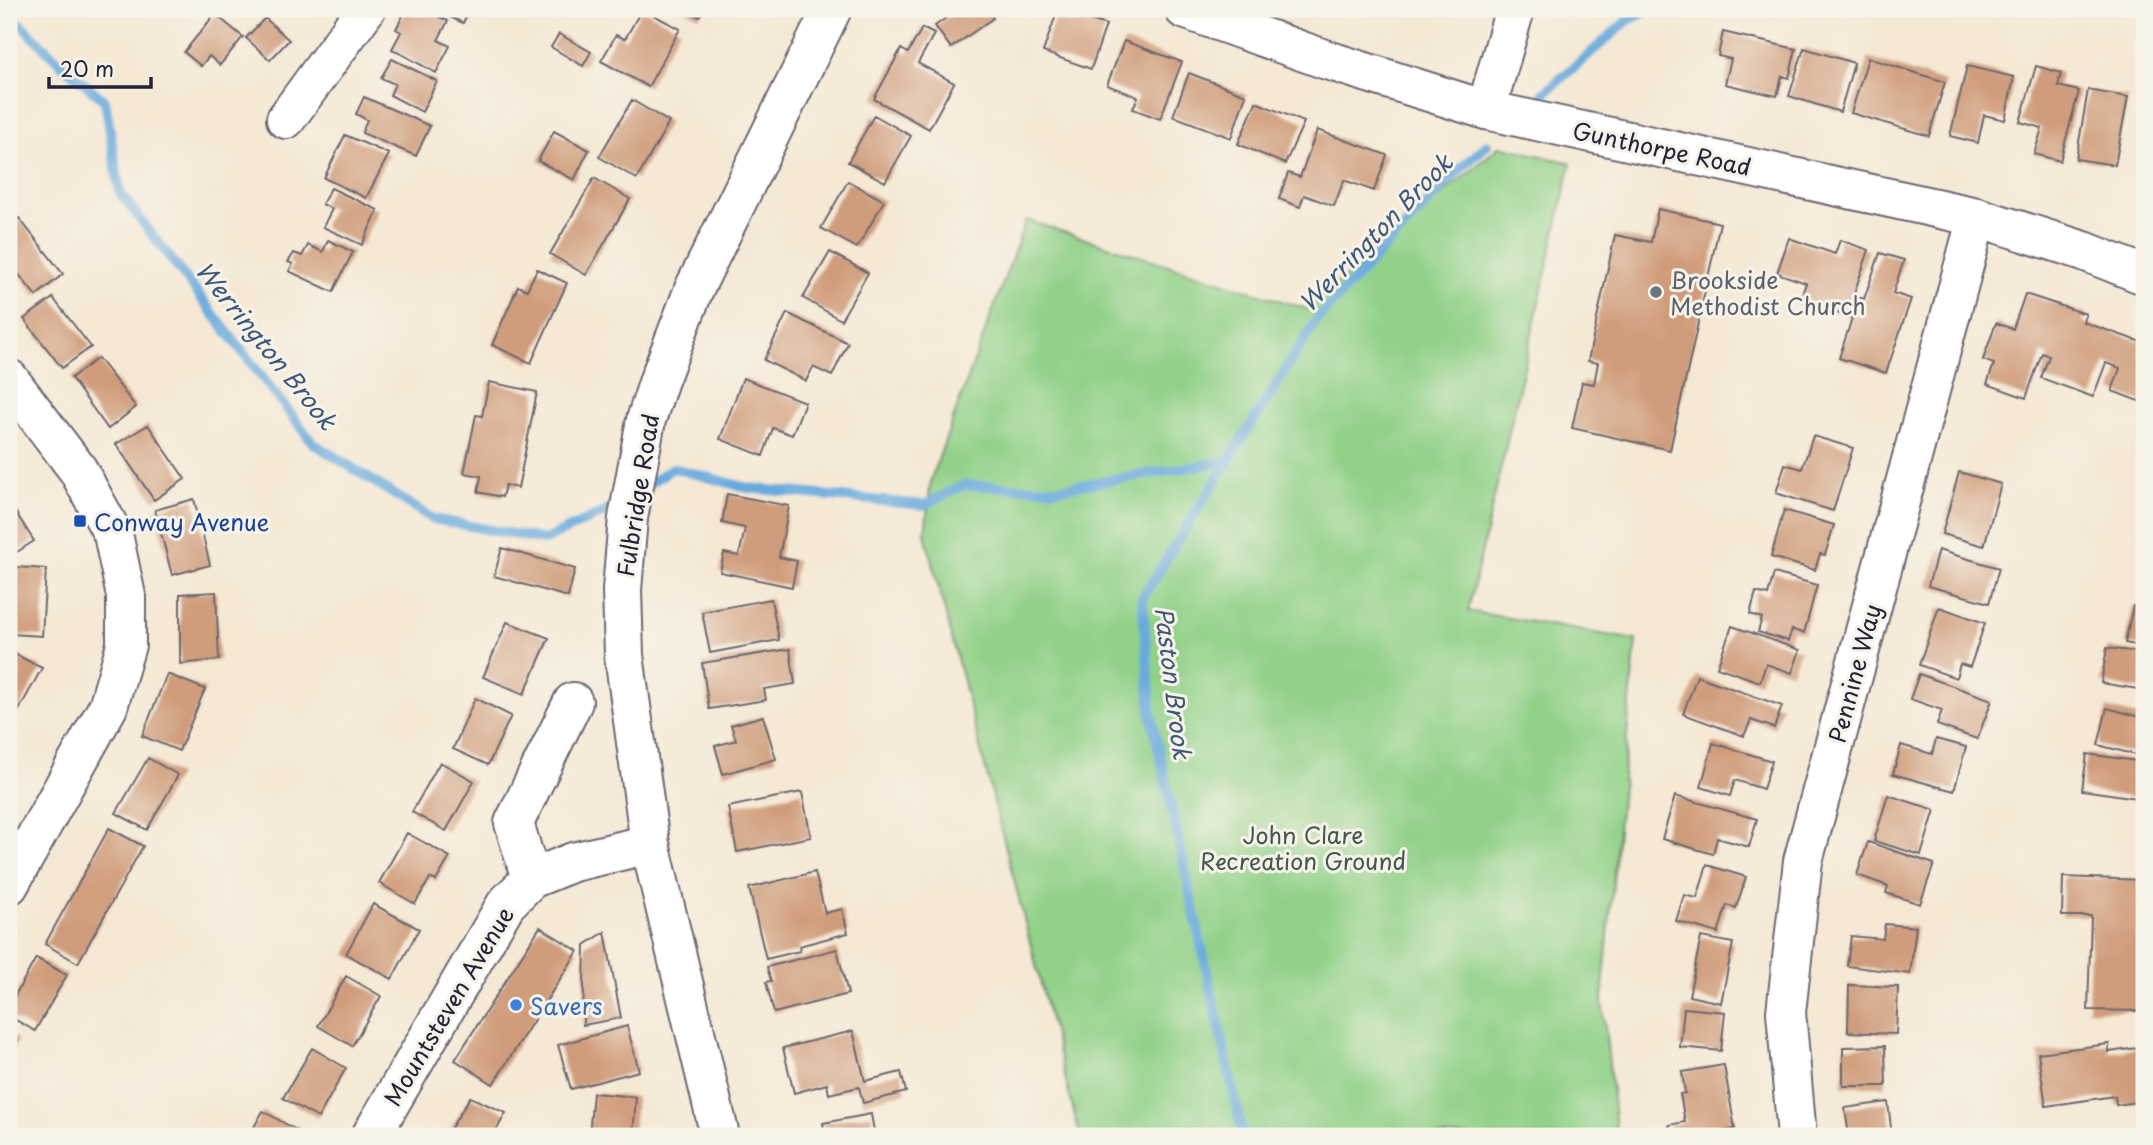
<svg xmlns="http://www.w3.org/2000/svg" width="2153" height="1145" font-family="'Playpen Sans',sans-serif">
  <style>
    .green { fill: #91d188; stroke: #5a7a62; stroke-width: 2 }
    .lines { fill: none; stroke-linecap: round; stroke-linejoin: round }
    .stream { stroke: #69aadd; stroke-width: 10 }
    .building { fill: #d09d7b }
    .street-casing { stroke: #6c6771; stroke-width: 42 }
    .secondary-casing { stroke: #6c6771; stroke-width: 42 }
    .street { stroke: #fff; stroke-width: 38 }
    .secondary { stroke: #fff; stroke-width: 38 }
    .worship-dot { fill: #6b7280; stroke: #f7f3e8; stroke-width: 2.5 }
    .transit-dot { fill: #1a4fb4; stroke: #f7f3e8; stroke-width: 2.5 }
    .shop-dot { fill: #3f7fe0; stroke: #f7f3e8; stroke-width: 2.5 }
    .labels { text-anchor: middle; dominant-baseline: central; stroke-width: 6; stroke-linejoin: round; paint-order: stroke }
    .street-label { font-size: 23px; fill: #22223b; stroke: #f7f3e8 }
    .worship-label { font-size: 23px; fill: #5b616d; stroke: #f7f3e8; text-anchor: start }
    .transit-label { font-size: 23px; fill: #164399; stroke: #f7f3e8; text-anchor: start }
    .park-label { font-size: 23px; fill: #435752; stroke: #f7f3e8 }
    .shop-label { font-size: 23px; fill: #366cbe; stroke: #f7f3e8; text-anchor: start }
    .water-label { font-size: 24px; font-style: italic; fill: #3e587c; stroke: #f7f3e8 }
  </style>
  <rect width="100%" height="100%" fill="#f7f3e8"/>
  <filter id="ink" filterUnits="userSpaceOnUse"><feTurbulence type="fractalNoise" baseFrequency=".0143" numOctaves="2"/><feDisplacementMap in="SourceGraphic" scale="14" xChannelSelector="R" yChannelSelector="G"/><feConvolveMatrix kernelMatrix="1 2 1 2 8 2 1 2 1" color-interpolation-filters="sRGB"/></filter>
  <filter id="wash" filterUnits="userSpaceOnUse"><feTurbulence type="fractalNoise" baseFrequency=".00686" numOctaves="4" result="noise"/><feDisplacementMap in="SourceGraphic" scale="28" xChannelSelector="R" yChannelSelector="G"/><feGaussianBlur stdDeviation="1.57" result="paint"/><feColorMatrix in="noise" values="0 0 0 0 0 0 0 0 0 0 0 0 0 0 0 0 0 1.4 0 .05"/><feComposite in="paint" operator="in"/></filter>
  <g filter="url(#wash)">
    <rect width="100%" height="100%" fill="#f5e8d4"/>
    <path class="green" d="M 1500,146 L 1571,163 L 1468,611 L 1636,640 L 1602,1000 L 1617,1136 L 1080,1136 L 925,534 L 931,479 L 1026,220 L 1307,309 Z"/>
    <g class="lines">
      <path class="stream" d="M 9,13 L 63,66 L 105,101 L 120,193 L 313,443 L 433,519 L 544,540 L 605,512 L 622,500
        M 1543,94 L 1627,21 L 1651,9
        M 645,486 L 673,468 L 748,488 L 924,505 L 964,485 L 1056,489 L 1228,461
        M 1243,1136 L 1152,719 L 1142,598 L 1318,318 L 1459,170 L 1487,145"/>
    </g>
    <g id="blocks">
      <path class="building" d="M 413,9 L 422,9 L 448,21 L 438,40 L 450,46 L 436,73 L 392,49 L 401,32 L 396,29 L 406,10 L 411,13 Z
        M 432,9 L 470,9 L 463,23 Z
        M 642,9 L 680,29 L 648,87 L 601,61 L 616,35 L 625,39 Z
        M 683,9 L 704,9 L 699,17 Z
        M 955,9 L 986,9 L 993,18 L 951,48 L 935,26 L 956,11 Z
        M 1058,9 L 1106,25 L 1091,69 L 1043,52 Z
        M 215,14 L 243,37 L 220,65 L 209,56 L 201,66 L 184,52 Z
        M 265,18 L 289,40 L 270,60 L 246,38 Z
        M 922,28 L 934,34 L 918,63 L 954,83 L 929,129 L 874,99 L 901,49 L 908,53 Z
        M 1723,32 L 1796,49 L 1789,78 L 1782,76 L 1777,96 L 1725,84 L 1731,59 L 1718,56 Z
        M 559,34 L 591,52 L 583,66 L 551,47 Z
        M 1124,41 L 1182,62 L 1160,119 L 1133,109 L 1138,97 L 1107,85 Z
        M 1804,48 L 1854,63 L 1840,112 L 1789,96 Z
        M 1868,58 L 1945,82 L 1929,136 L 1851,113 Z
        M 392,59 L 437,81 L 422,112 L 390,95 L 395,84 L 381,78 Z
        M 1967,66 L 2014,77 L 2005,120 L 1984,115 L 1978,143 L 1950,136 Z
        M 2036,66 L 2061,73 L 2058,86 L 2079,91 L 2060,161 L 2034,154 L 2042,128 L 2020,122 Z
        M 1189,73 L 1246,95 L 1231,138 L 1173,116 Z
        M 2088,90 L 2128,97 L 2115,165 L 2076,159 Z
        M 364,97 L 430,126 L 416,156 L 362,133 L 367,120 L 356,114 Z
        M 632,100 L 669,122 L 637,179 L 599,157 Z
        M 1256,102 L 1304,122 L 1285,164 L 1238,144 Z
        M 874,115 L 911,136 L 885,182 L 848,162 Z
        M 1317,130 L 1387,155 L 1374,191 L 1344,180 L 1334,206 L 1304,195 L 1300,207 L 1279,199 L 1288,173 L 1300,177 Z
        M 554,131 L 589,150 L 574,180 L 538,161 Z
        M 345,135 L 389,154 L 366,198 L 324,178 Z
        M 594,178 L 630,199 L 586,275 L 550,254 Z
        M 848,181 L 884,201 L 857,248 L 821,228 Z
        M 331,188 L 378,210 L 362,245 L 323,227 L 332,209 L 322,204 Z
        M 1658,209 L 1720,223 L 1670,450 L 1572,428 L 1582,382 L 1594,384 L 1598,363 L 1588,361 L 1615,235 L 1651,242 Z
        M 19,218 L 63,274 L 36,296 L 9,262 L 9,225 Z
        M 1789,238 L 1835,254 L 1840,240 L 1869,250 L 1853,296 L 1864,299 L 1880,253 L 1904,260 L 1893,293 L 1911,299 L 1886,373 L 1839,358 L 1852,318 L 1800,300 L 1806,283 L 1777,273 Z
        M 328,240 L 353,252 L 333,292 L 289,271 L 293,264 L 288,262 L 294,253 L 302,256 L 308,245 L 323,252 Z
        M 830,252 L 868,273 L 841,320 L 803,298 Z
        M 537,269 L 567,283 L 531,363 L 492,345 L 518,286 L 527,290 Z
        M 2025,294 L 2086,314 L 2083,322 L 2144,343 L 2144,403 L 2112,391 L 2120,368 L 2106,363 L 2093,397 L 2041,378 L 2049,356 L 2042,353 L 2026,398 L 1987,384 L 1994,364 L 1983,360 L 1996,323 L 2013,329 Z
        M 53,298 L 91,347 L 62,368 L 24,319 Z
        M 787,313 L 848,343 L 832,376 L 813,367 L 806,381 L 764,360 Z
        M 98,358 L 136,407 L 108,429 L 71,378 Z
        M 743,378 L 805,402 L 792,435 L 773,428 L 763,456 L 720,439 Z
        M 489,382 L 537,392 L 518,488 L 505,485 L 502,497 L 478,492 L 481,476 L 464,473 L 476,415 L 482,416 Z
        M 148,425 L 185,479 L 154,500 L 116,444 Z
        M 1813,436 L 1853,448 L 1833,511 L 1776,493 L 1785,464 L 1802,469 Z
        M 1959,472 L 2001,484 L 1984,546 L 1942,534 Z
        M 727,494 L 789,506 L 779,557 L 797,561 L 792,587 L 720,572 L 724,553 L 739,556 L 745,528 L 722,523 Z
        M 194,499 L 210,565 L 172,575 L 155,510 Z
        M 9,502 L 34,541 L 9,557 Z
        M 1784,510 L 1834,525 L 1825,555 L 1820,554 L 1815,570 L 1771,557 Z
        M 502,548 L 575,569 L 568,597 L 494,576 Z
        M 1938,550 L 1999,568 L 1989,603 L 1928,586 Z
        M 15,567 L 46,569 L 42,636 L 11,634 Z
        M 1774,573 L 1817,585 L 1804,633 L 1792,630 L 1788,641 L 1758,632 L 1762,618 L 1750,614 L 1756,592 L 1768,595 Z
        M 216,592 L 219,660 L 180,664 L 180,594 Z
        M 771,599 L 779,640 L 710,653 L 702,612 Z
        M 2133,606 L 2144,608 L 2144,647 L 2125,643 Z
        M 1939,607 L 1985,623 L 1970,667 L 1960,664 L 1956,678 L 1919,665 Z
        M 507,622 L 549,638 L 524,694 L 483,677 Z
        M 1732,626 L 1800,650 L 1792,673 L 1766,664 L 1760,682 L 1717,667 Z
        M 2107,648 L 2144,653 L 2144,690 L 2101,683 Z
        M 790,649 L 795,684 L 764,689 L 766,700 L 709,709 L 702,663 Z
        M 11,652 L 42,668 L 9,728 L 9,656 Z
        M 167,674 L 205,689 L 179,751 L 142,736 Z
        M 1919,674 L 1992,700 L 1977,739 L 1937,725 L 1942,710 L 1910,699 Z
        M 1697,676 L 1782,706 L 1774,728 L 1751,720 L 1744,736 L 1683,714 Z
        M 475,698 L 511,716 L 488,765 L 453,749 Z
        M 2107,708 L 2144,718 L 2144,757 L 2098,745 Z
        M 763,716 L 776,759 L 723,774 L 715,746 L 736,740 L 731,725 Z
        M 1936,739 L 1966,747 L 1954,791 L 1893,774 L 1901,745 L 1932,754 Z
        M 1713,743 L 1772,761 L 1763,789 L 1735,780 L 1730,796 L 1701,787 Z
        M 2087,754 L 2144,762 L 2144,799 L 2082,790 Z
        M 148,758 L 178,775 L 147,830 L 116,813 Z
        M 440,762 L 474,781 L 446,831 L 412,812 Z
        M 802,792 L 811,837 L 737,852 L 728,807 Z
        M 1888,795 L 1935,810 L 1921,855 L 1874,841 Z
        M 1675,796 L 1757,819 L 1749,847 L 1717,838 L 1713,854 L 1662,839 Z
        M 109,828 L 143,846 L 78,963 L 45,944 Z
        M 407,833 L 450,857 L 436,881 L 430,878 L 415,904 L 379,883 Z
        M 1868,842 L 1934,864 L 1920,904 L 1886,893 L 1888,886 L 1857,875 Z
        M 1707,865 L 1746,877 L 1736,908 L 1727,905 L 1718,933 L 1676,921 L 1684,895 L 1697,898 Z
        M 815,872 L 825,913 L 842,909 L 848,933 L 799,946 L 800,951 L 766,959 L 749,888 Z
        M 2063,877 L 2144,880 L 2141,1011 L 2088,1010 L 2091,916 L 2062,916 Z
        M 373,904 L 419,929 L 392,979 L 346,954 Z
        M 1885,924 L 1916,927 L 1910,974 L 1847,966 L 1851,936 L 1883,939 Z
        M 540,927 L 578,951 L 493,1084 L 455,1060 Z
        M 605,932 L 621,1018 L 583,1025 L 585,945 Z
        M 1701,937 L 1733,943 L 1721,1003 L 1689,996 Z
        M 837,949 L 848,994 L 774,1013 L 766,982 L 771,981 L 767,967 Z
        M 36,958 L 67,975 L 35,1031 L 9,1016 L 9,1006 Z
        M 346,976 L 381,996 L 352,1046 L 318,1026 Z
        M 1849,985 L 1898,987 L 1896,1034 L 1848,1032 Z
        M 1684,1008 L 1725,1012 L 1721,1051 L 1680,1047 Z
        M 627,1026 L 639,1071 L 571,1089 L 558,1045 Z
        M 853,1031 L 865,1081 L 901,1072 L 906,1092 L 863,1103 L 859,1087 L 829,1094 L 827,1084 L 794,1093 L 783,1048 Z
        M 9,1034 L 18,1040 L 9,1056 Z
        M 2109,1044 L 2109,1052 L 2144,1047 L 2144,1101 L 2116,1105 L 2115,1096 L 2046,1106 L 2038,1053 Z
        M 1885,1046 L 1886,1086 L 1843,1086 L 1843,1047 Z
        M 312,1048 L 346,1068 L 318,1118 L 283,1098 Z
        M 1724,1065 L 1735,1129 L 1689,1136 L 1671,1136 L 1669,1125 L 1685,1122 L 1680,1094 L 1685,1093 L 1682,1072 Z
        M 593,1093 L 636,1097 L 633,1136 L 589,1136 Z
        M 470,1097 L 506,1113 L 493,1136 L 446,1136 Z
        M 1888,1102 L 1892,1136 L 1849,1136 L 1845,1108 Z
        M 263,1111 L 298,1131 L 295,1136 L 249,1136 Z
        M 871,1114 L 875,1136 L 825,1136 L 823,1123 Z"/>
    </g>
  </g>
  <g filter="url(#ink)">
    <use href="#blocks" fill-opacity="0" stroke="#6c6771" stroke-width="2"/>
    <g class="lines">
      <g class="street-casing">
        <path id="street" d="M 1486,110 L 1515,9
          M 286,119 L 366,9
          M 9,379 L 78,470 L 113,534 L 126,596 L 126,645 L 108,707 L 9,885
          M 531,879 L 514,823 L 573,702
          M 1797,1136 L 1786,1012 L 1803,861 L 1977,217"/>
      </g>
      <g class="secondary-casing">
        <path id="secondary" d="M 1184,9 L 1327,60 L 1486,110 L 1977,217 L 2084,251 L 2144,275
          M 371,1136 L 506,904 L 531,879 L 573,862 L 650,844
          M 720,1136 L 650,844 L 624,655 L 622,590 L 628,518 L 646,420 L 659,380 L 694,289 L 832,9"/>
      </g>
      <use href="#street" class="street"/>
      <use href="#secondary" class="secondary"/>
    </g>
  </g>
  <circle class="worship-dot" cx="1656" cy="292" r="7"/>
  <rect class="transit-dot" x="73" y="514" width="14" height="14" rx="3.5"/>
  <circle class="shop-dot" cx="516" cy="1005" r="7"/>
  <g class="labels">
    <g class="street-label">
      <text transform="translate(1662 148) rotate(12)">Gunthorpe Road</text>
      <text transform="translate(637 495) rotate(-81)">Fulbridge Road</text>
      <text transform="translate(1854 673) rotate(-75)">Pennine Way</text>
      <text transform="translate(448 1006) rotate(-59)">Mountsteven Avenue</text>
    </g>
    <g class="worship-label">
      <text x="1670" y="279">Brookside<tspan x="1670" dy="26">Methodist Church</tspan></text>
    </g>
    <g class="transit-label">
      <text x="94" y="521">Conway Avenue</text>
    </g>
    <g class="park-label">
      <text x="1303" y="834">John Clare<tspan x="1303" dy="26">Recreation Ground</tspan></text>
    </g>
    <g class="shop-label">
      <text x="530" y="1005">Savers</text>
    </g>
    <g class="water-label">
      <text transform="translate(1375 232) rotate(-46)">Werrington Brook</text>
      <text transform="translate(267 345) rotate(51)">Werrington Brook</text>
      <text transform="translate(1174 683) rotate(83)">Paston Brook</text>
    </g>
  </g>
  <rect width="2153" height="1145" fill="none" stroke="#f7f3e8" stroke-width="35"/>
  <path d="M49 77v10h102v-10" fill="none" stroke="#22223b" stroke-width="3.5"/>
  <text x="60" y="77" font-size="21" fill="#22223b" stroke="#f7f3e8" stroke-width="5" paint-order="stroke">20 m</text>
</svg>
